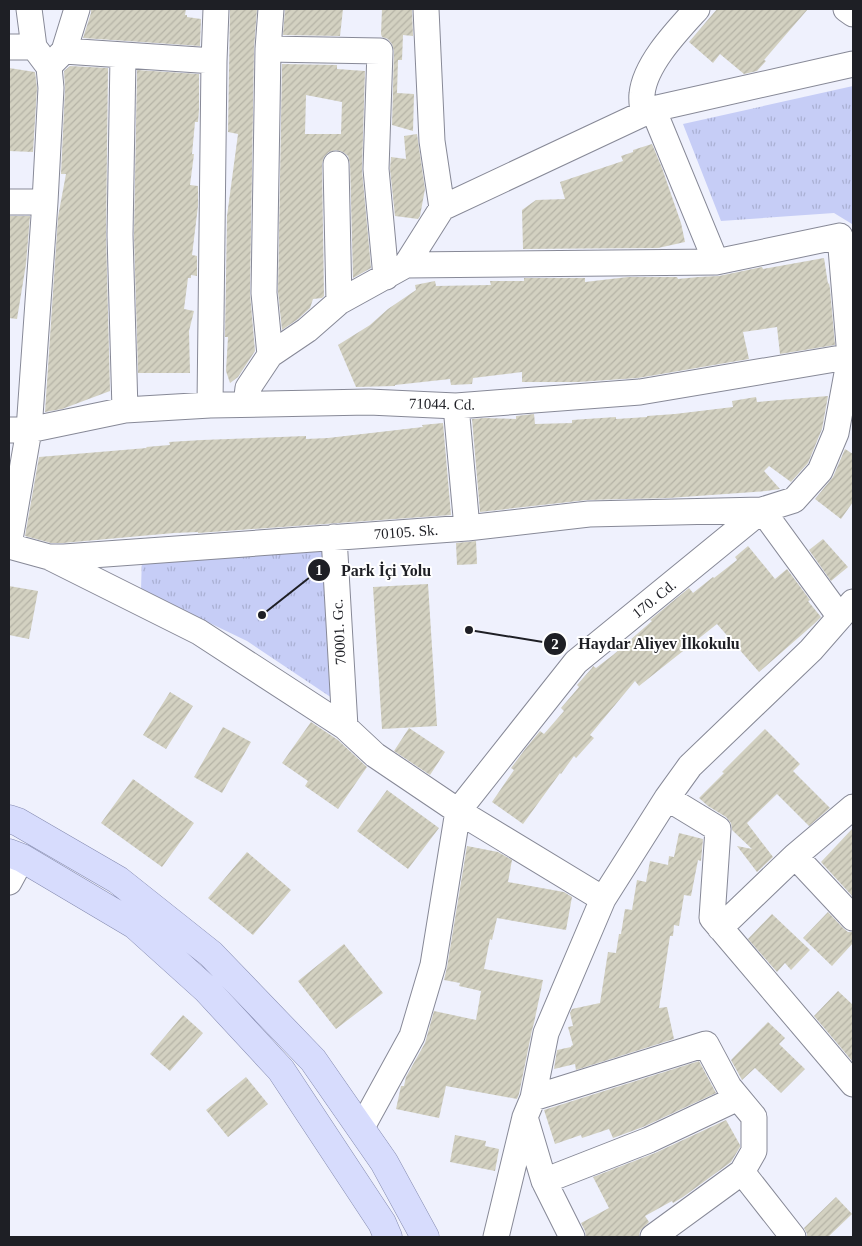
<svg xmlns="http://www.w3.org/2000/svg" width="862" height="1246" font-family="'Times New Roman',serif">
  <style>
    .park { fill: url(#park-tufts) }
    .building { fill: url(#building-hatch); fill-rule: evenodd }
    .lines { fill: none; stroke-linecap: round; stroke-linejoin: round }
    .minor-casing { stroke: #878997; stroke-width: 27 }
    .major-casing { stroke: #858bb0; stroke-width: 29 }
    .minor { stroke: #fff; stroke-width: 25 }
    .major { stroke: #d7dcfd; stroke-width: 28 }
    .labels { text-anchor: middle; dominant-baseline: central; stroke-width: 4; stroke-linejoin: round; paint-order: stroke }
    .street-label { font-size: 15px; fill: #1e1f25; stroke: #fff }
    .leader { fill: none; stroke: #1e1f25; stroke-width: 2 }
    .callout-dot { fill: #1e1f25; stroke: #fff; stroke-width: 2 }
    .mark-label { font-size: 15px; text-anchor: middle; font-weight: bold; fill: #fff }
    .callout-label { font-size: 16px; text-anchor: middle; font-weight: bold; fill: #1e1f25; stroke: #fff; stroke-width: 4; stroke-linejoin: round; paint-order: stroke }
  </style>
  <defs>
    <pattern id="park-tufts" width="24" height="20" patternUnits="userSpaceOnUse" patternTransform="scale(1.25)"><rect width="24" height="20" fill="#c6cdf6"/><path d="M3 7l-1-3M5 7V3M7 7l1-3M15 17l-1-3M17 17v-4M19 17l1-3" fill="none" stroke="#aab0d3"/></pattern>
    <pattern id="building-hatch" width="6" height="6" patternUnits="userSpaceOnUse" patternTransform="scale(1.25)"><rect width="6" height="6" fill="#d3d1c1"/><path d="M-1 1l2-2M0 6l6-6M5 7l2-2" fill="none" stroke="#b5b3a6"/></pattern>
  </defs>
  <rect width="100%" height="100%" fill="#eff1fd"/>
  <path class="park" d="M 853,86 L 853,229 L 852,224 L 834,213 L 721,221 L 683,124 Z
    M 324,540 L 335,700 L 247,641 L 141,590 L 142,556 Z"/>
  <path class="building" d="M 91,9 L 186,9 L 185,15 L 187,15 L 187,17 L 201,19 L 200,46 L 83,38 L 91,13 Z
    M 230,9 L 257,9 L 254,49 L 250,293 L 255,351 L 238,377 L 230,383 L 226,371 L 228,337 L 225,337 L 227,216 L 238,134 L 228,132 Z
    M 285,9 L 343,9 L 340,36 L 283,35 Z
    M 382,9 L 412,9 L 413,36 L 403,35 L 402,60 L 398,60 L 397,93 L 414,94 L 413,131 L 392,125 L 394,51 L 392,44 L 388,39 L 382,37 L 381,34 Z
    M 717,9 L 808,9 L 764,60 L 766,61 L 757,71 L 744,74 L 720,54 L 713,63 L 689,42 Z
    M 282,64 L 337,65 L 337,69 L 365,71 L 362,170 L 371,268 L 353,278 L 350,163 L 348,156 L 343,152 L 336,150 L 329,152 L 324,157 L 322,164 L 324,296 L 322,298 L 313,299 L 310,308 L 298,319 L 282,330 L 278,292 ZM 306,95 L 342,102 L 341,134 L 305,134 Z
    M 70,66 L 108,68 L 106,235 L 110,391 L 62,409 L 45,412 L 58,217 L 66,174 L 61,174 L 65,89 L 64,71 Z
    M 9,68 L 35,72 L 37,88 L 33,152 L 9,151 Z
    M 137,70 L 199,74 L 199,110 L 198,122 L 195,122 L 192,154 L 194,154 L 190,185 L 198,186 L 198,206 L 192,255 L 197,256 L 197,276 L 191,275 L 191,278 L 188,278 L 184,309 L 194,311 L 189,331 L 190,373 L 138,373 L 134,235 Z
    M 417,134 L 425,189 L 420,216 L 418,219 L 395,216 L 390,169 L 391,157 L 406,159 L 404,136 Z
    M 652,144 L 662,168 L 681,223 L 685,242 L 658,248 L 523,249 L 522,210 L 536,200 L 565,199 L 560,182 L 623,161 L 621,156 L 633,152 L 633,150 Z
    M 9,216 L 30,216 L 26,264 L 17,319 L 9,318 Z
    M 824,258 L 828,284 L 829,283 L 830,289 L 835,345 L 780,354 L 777,327 L 743,332 L 749,359 L 638,378 L 578,382 L 522,382 L 522,372 L 473,378 L 472,384 L 451,385 L 450,379 L 395,385 L 395,386 L 356,387 L 338,345 L 370,325 L 388,309 L 416,290 L 415,285 L 435,281 L 436,286 L 491,285 L 490,281 L 524,281 L 524,278 L 585,278 L 585,282 L 628,277 L 677,277 L 678,279 L 698,277 L 719,276 L 762,267 L 763,269 Z
    M 828,396 L 822,429 L 808,463 L 791,482 L 769,466 L 764,471 L 780,489 L 766,491 L 669,498 L 587,500 L 480,512 L 472,419 L 485,418 L 516,419 L 516,416 L 534,414 L 535,424 L 572,423 L 572,420 L 616,417 L 616,419 L 647,417 L 647,416 L 675,414 L 733,407 L 732,401 L 756,397 L 757,402 Z
    M 443,423 L 451,515 L 198,533 L 198,532 L 174,533 L 63,543 L 51,543 L 25,536 L 39,457 L 147,448 L 146,447 L 170,445 L 169,442 L 202,440 L 306,436 L 306,439 L 328,438 L 423,427 L 422,425 Z
    M 845,449 L 853,454 L 853,502 L 841,519 L 815,499 L 833,477 Z
    M 823,539 L 848,567 L 831,581 L 809,550 Z
    M 476,541 L 477,564 L 457,565 L 456,543 Z
    M 748,546 L 775,579 L 787,569 L 810,600 L 808,601 L 821,617 L 814,624 L 759,672 L 717,624 L 639,686 L 635,681 L 590,735 L 594,738 L 576,758 L 574,756 L 561,774 L 560,773 L 523,824 L 492,802 L 514,770 L 511,768 L 526,748 L 540,731 L 544,734 L 564,711 L 561,708 L 579,687 L 577,685 L 592,668 L 593,666 L 596,668 L 613,655 L 652,621 L 650,620 L 689,588 L 693,593 L 713,577 L 714,578 L 737,560 L 735,557 Z
    M 428,584 L 437,726 L 382,729 L 373,587 Z
    M 9,586 L 38,591 L 29,639 L 9,635 Z
    M 170,692 L 193,706 L 166,749 L 143,735 Z
    M 311,722 L 338,740 L 367,767 L 338,809 L 305,786 L 308,781 L 282,763 Z
    M 223,727 L 251,742 L 222,793 L 194,777 Z
    M 409,728 L 445,752 L 430,775 L 394,751 Z
    M 765,729 L 800,764 L 793,771 L 830,808 L 809,826 L 777,794 L 747,823 L 773,857 L 757,872 L 737,846 L 752,849 L 732,830 L 731,823 L 726,817 L 708,806 L 699,798 L 724,773 L 722,772 Z
    M 133,779 L 194,823 L 162,867 L 101,823 Z
    M 387,790 L 439,828 L 408,869 L 357,831 Z
    M 853,828 L 853,897 L 821,862 Z
    M 679,833 L 703,839 L 701,861 L 698,860 L 691,896 L 684,895 L 679,926 L 674,925 L 673,936 L 670,936 L 659,1008 L 667,1007 L 674,1039 L 576,1070 L 575,1064 L 554,1069 L 557,1050 L 571,1047 L 571,1046 L 573,1045 L 568,1027 L 573,1026 L 570,1013 L 572,1009 L 600,1003 L 608,952 L 616,953 L 619,934 L 621,934 L 625,909 L 632,910 L 637,880 L 646,882 L 650,861 L 668,865 L 669,856 L 674,857 Z
    M 467,846 L 498,852 L 512,860 L 508,882 L 564,892 L 572,897 L 566,930 L 497,918 L 492,940 L 490,939 L 484,969 L 543,980 L 534,1023 L 532,1030 L 519,1094 L 517,1099 L 446,1086 L 439,1118 L 396,1109 L 401,1086 L 404,1086 L 406,1077 L 425,1043 L 434,1011 L 476,1020 L 481,991 L 459,986 L 460,983 L 444,980 L 447,967 Z
    M 247,852 L 291,890 L 253,935 L 208,898 Z
    M 828,912 L 843,928 L 848,932 L 853,932 L 853,943 L 832,966 L 803,938 Z
    M 772,914 L 810,950 L 791,970 L 785,963 L 777,972 L 748,939 Z
    M 344,944 L 383,993 L 336,1029 L 298,981 Z
    M 838,991 L 853,1005 L 853,1062 L 814,1016 Z
    M 183,1015 L 203,1033 L 170,1071 L 150,1054 Z
    M 768,1022 L 785,1038 L 779,1044 L 805,1069 L 781,1093 L 755,1068 L 742,1080 L 731,1060 Z
    M 699,1061 L 716,1093 L 643,1127 L 613,1138 L 609,1129 L 582,1138 L 581,1135 L 555,1144 L 544,1110 Z
    M 246,1077 L 268,1104 L 228,1137 L 206,1110 Z
    M 726,1120 L 740,1145 L 740,1147 L 731,1162 L 683,1197 L 673,1203 L 672,1201 L 645,1216 L 649,1222 L 640,1231 L 639,1237 L 586,1237 L 585,1231 L 581,1223 L 609,1208 L 593,1177 L 655,1153 Z
    M 455,1135 L 486,1141 L 485,1146 L 499,1149 L 495,1171 L 450,1162 Z
    M 836,1197 L 852,1214 L 828,1237 L 807,1237 L 807,1234 L 804,1228 Z"/>
  <g class="lines">
    <g class="minor-casing">
      <path id="minor" d="M 426,9 L 432,141 L 442,208
        M 846,9 L 853,14
        M 9,47 L 34,47
        M 268,49 L 380,51 L 376,169 L 386,277
        M 64,51 L 214,61
        M 123,56 L 120,235 L 125,410
        M 53,62 L 64,51 L 77,9
        M 653,109 L 716,262
        M 643,114 C 643,108 641,101 642,94 C 645,64 677,31 697,9
        M 336,164 L 339,302
        M 9,202 L 45,202
        M 270,355 L 264,293 L 268,49 L 271,9
        M 246,404 L 248,388 L 270,355 L 307,330 L 339,302 L 406,265 L 442,208 L 653,109 L 853,64
        M 210,405 L 214,61 L 216,9
        M 456,406 L 467,528
        M 9,430 L 29,430 L 125,410 L 210,405 L 369,402 L 456,406 L 640,392 L 853,356
        M 762,510 L 840,617
        M 334,537 L 345,727
        M 9,545 L 29,430 L 45,202 L 51,88 L 49,67 L 34,47 L 29,9
        M 9,546 L 49,557 L 199,632 L 345,727 L 375,755 L 458,811 L 603,899
        M 49,557 L 64,557 L 467,528 L 589,514 L 762,510 L 794,500 L 820,471 L 836,433 L 850,357 L 840,236 L 716,262 L 406,265
        M 667,798 L 718,829 L 712,918 L 853,1084
        M 853,807 L 795,856 L 853,918
        M 9,882 L 22,858
        M 720,928 L 795,856
        M 533,1098 L 706,1044 L 729,1087 L 754,1117 L 754,1151 L 742,1172 L 653,1237
        M 525,1117 L 544,1181 L 572,1237
        M 361,1129 L 412,1036 L 433,965 L 458,811 L 576,662 L 762,510
        M 742,1172 L 793,1237
        M 544,1181 L 649,1140 L 738,1098
        M 496,1237 L 525,1117 L 533,1098 L 546,1033 L 603,899 L 667,798 L 690,766 L 811,650 L 853,602"/>
    </g>
    <g class="major-casing">
      <path id="major" d="M 9,819 L 18,822 L 118,880 L 211,954 L 313,1060 L 384,1162 L 425,1237
        M 9,853 L 22,858 L 135,925 L 206,989 L 281,1070 L 382,1223 L 388,1237"/>
    </g>
    <use href="#minor" class="minor"/>
    <use href="#major" class="major"/>
  </g>
  <g class="labels">
    <g class="street-label">
      <text transform="translate(442 404) rotate(1)">71044. Cd.</text>
      <text transform="translate(406 532) rotate(-4)">70105. Sk.</text>
      <text transform="translate(654 599) rotate(-39)">170. Cd.</text>
      <text transform="translate(339 632) rotate(-93)">70001. Gc.</text>
    </g>
  </g>
  <path class="leader" d="M262 615L319 570M469 630L555 644"/>
  <g class="callout-dot">
    <circle cx="262" cy="615" r="5"/>
    <circle cx="469" cy="630" r="5"/>
    <circle cx="319" cy="570" r="12"/>
    <circle cx="555" cy="644" r="12"/>
  </g>
  <g class="mark-label">
    <text x="319" y="575">1</text>
    <text x="555" y="649">2</text>
  </g>
  <g class="callout-label">
    <text x="386" y="576">Park İçi Yolu</text>
    <text x="659" y="649">Haydar Aliyev İlkokulu</text>
  </g>
  <rect width="862" height="1246" fill="none" stroke="#1e1f25" stroke-width="20"/>
</svg>
